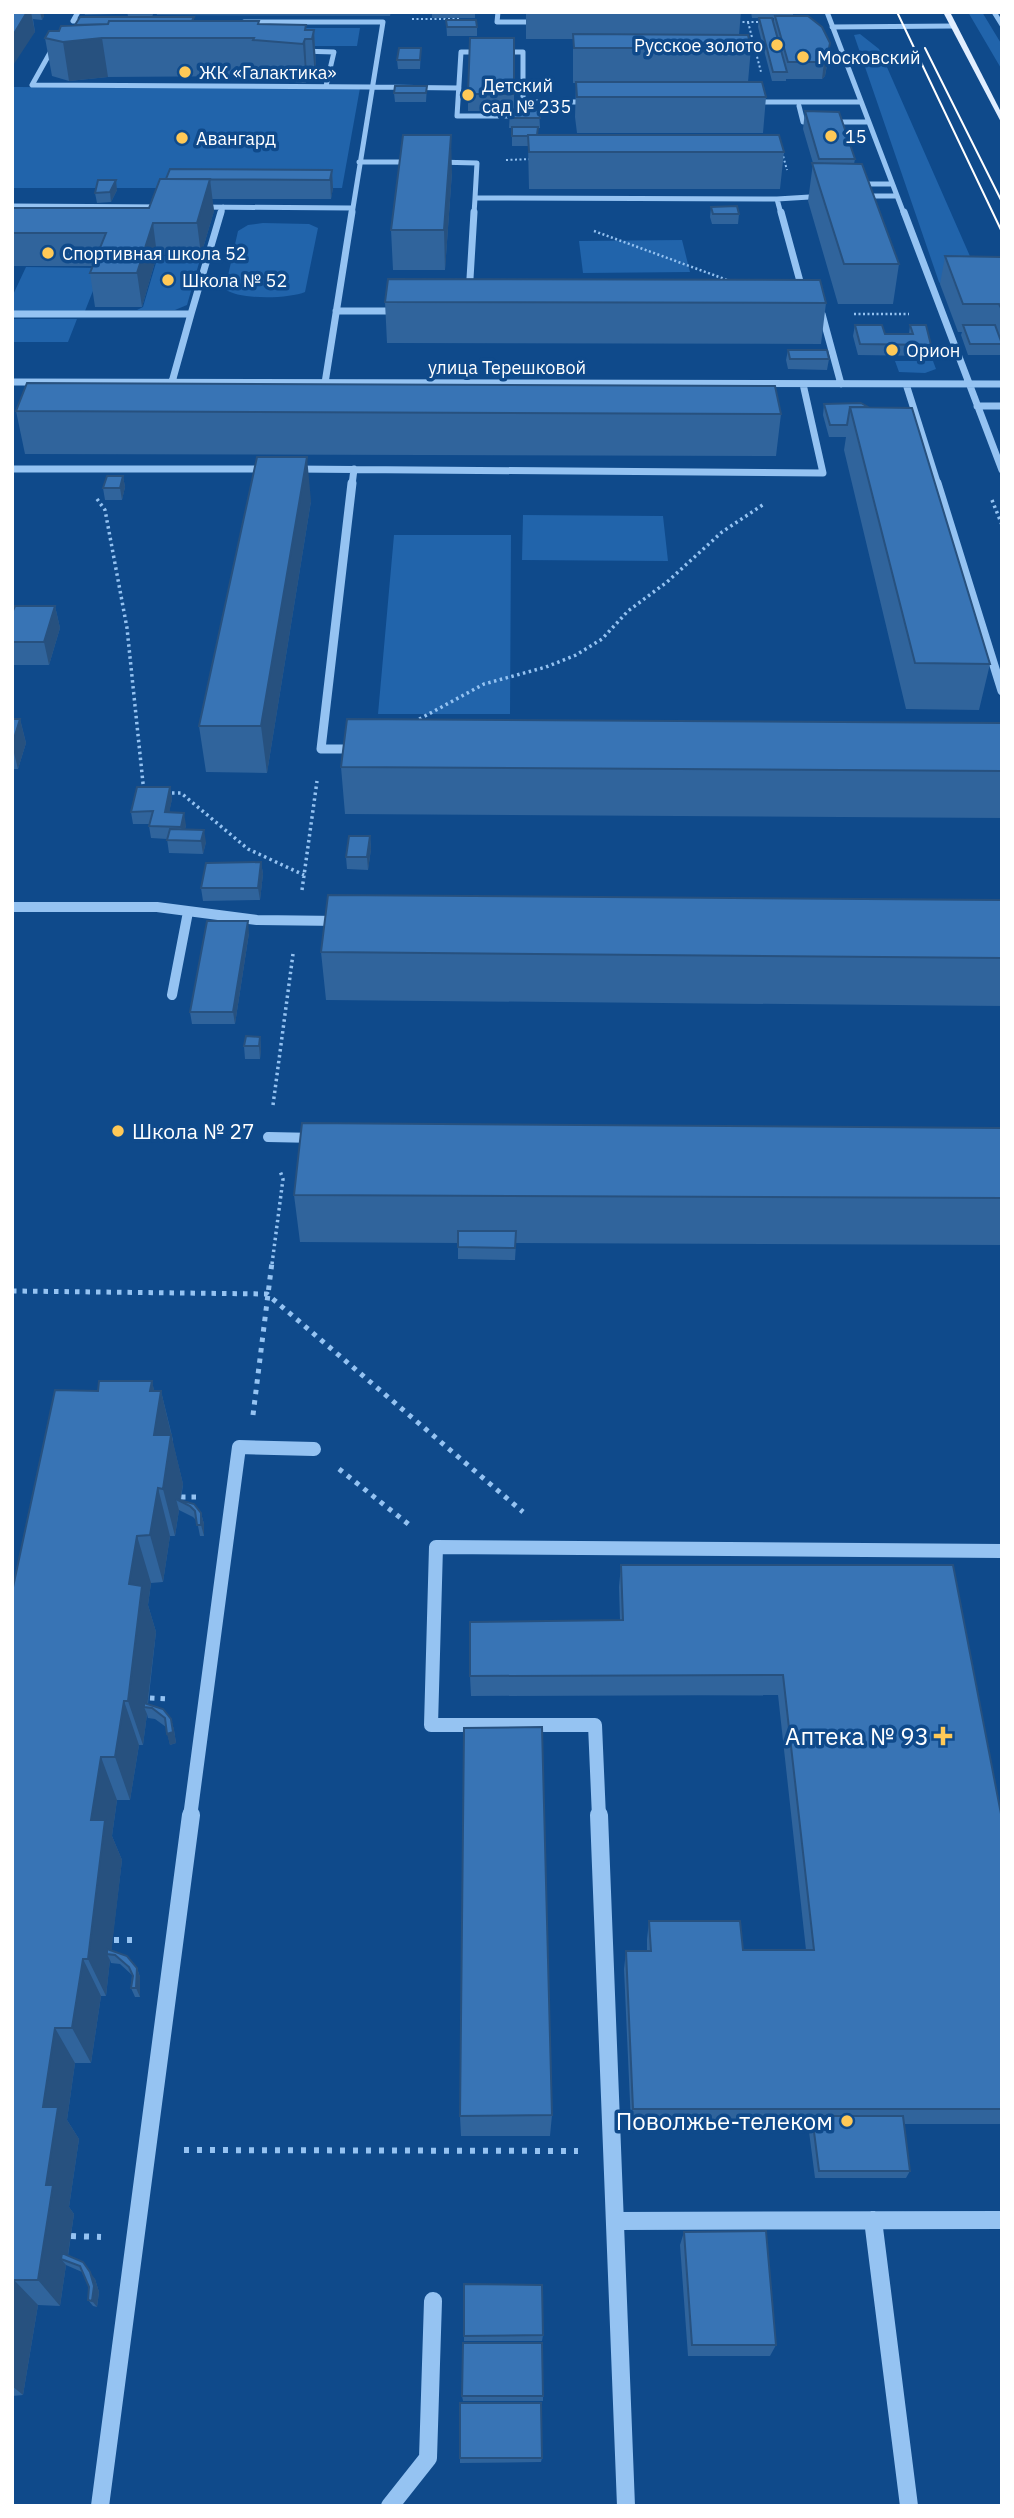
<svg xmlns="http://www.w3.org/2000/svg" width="1014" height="2518" font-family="'IBM Plex Sans',sans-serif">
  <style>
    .green { fill: #2164ab }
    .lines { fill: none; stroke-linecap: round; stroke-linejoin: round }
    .path-far4 { stroke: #95c3f2; stroke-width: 2; stroke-dasharray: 2 2.5; stroke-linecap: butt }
    .path-far3 { stroke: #95c3f2; stroke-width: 2.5; stroke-dasharray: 2 2.5; stroke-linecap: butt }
    .path-far2 { stroke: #95c3f2; stroke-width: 3.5; stroke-dasharray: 2.5 3.5; stroke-linecap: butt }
    .path-far1 { stroke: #95c3f2; stroke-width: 5; stroke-dasharray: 4.5 6; stroke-linecap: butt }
    .path { stroke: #95c3f2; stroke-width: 6; stroke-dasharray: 5 8; stroke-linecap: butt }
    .minor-far5 { stroke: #95c3f2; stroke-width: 5 }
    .minor-far4 { stroke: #95c3f2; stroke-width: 7 }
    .minor-far3 { stroke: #95c3f2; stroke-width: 9 }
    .minor-far2 { stroke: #95c3f2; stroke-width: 10 }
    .minor-far1 { stroke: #95c3f2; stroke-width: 14 }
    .minor { stroke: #95c3f2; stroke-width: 18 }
    .major { fill: #e1eeff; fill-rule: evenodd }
    .tram { stroke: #fff; stroke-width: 2 }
    .wall { fill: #30649c }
    .shaded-wall { fill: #27517f }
    .building { fill: #3874b5; stroke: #27517f; stroke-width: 2 }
    .poi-dot { fill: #ffc957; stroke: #0f4a8b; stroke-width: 2.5 }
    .labels { text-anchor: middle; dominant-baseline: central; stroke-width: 7; stroke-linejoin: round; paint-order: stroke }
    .far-poi-label { font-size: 18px; fill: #fff; stroke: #0f4a8b; text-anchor: start }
    .far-street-label { font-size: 18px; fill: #fff; stroke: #0f4a8b }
    .poi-label { font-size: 21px; fill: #fff; stroke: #0f4a8b; text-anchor: start }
    .near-poi-label { font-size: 24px; fill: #fff; stroke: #0f4a8b; text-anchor: end }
  </style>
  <rect width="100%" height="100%" fill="#0f4a8b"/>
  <path class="green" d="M 968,12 L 982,12 L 1002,45 L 1002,70 Z
    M 245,28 L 360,28 L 357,46 L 239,46 Z
    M 860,34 L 879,49 L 980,279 L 943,287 L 939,282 L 854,35 Z
    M 12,87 L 360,88 L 342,188 L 12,188 Z
    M 263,223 L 309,224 L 318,228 L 305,292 C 289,299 238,300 225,289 L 238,231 L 248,225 Z
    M 682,240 L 690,272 L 583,273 L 579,241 Z
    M 158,256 L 201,256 L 187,305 L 175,310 L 137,310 L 143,307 Z
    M 26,267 L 102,268 L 85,311 L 12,311 L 12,297 Z
    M 12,319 L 77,319 L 68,342 L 12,342 Z
    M 895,361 L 933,361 L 936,369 L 925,373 L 899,372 Z
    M 523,515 L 663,516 L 668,561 L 522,560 Z
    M 394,535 L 511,535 L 510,714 L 378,714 Z"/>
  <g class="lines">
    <path class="path-far4" d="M 412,19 L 459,19
      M 738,22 L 764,22
      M 748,22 L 761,72
      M 782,152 L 787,170
      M 506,160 L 532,159"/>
    <path class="path-far3" d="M 594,231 L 730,281
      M 854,314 L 909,314"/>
    <path class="path-far2" d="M 97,499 L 105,510 L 127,628 L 144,793
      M 992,500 L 1002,525
      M 414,722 L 484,684 L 546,667 L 576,655 L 602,639 L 628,611 L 667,582 L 722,532 L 764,504
      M 166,793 L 181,793 L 248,849 L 304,875
      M 302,890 L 317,781
      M 273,1105 L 293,954
      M 272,1264 L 283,1179 L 280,1171"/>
    <path class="path-far1" d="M 12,1291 L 267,1294 L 523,1512
      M 253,1415 L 272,1262
      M 339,1469 L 412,1527
      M 181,1497 L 198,1497
      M 150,1698 L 170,1699"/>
    <path class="path" d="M 114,1940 L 138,1940
      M 184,2150 L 578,2151
      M 71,2236 L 101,2237"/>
    <path class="minor-far5" d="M 78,12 L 73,21 L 93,21
      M 498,12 L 497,22 L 542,22
      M 827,12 L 904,214
      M 994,12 L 1002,25
      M 244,22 L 383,22 L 352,214
      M 832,27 L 953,26
      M 56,42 L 32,85 L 371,87
      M 300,51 L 334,52 L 326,86
      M 461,52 L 523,52 L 523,116 L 457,116 Z
      M 371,87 L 459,88
      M 523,102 L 590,102
      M 752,102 L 860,102
      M 799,106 L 803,122 L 868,122
      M 359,162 L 415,162
      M 436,162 L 477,163 L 475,198
      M 853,184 L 891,184
      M 858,196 L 895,196
      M 777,199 L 826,196
      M 12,206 L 166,207
      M 198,207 L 351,208
      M 221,214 L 223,207
      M 474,214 L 475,198 L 777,199 L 781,214"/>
    <path class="minor-far4" d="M 781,212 L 804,296
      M 904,212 L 1002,470
      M 469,295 L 474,212
      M 336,311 L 402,311
      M 12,314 L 191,314 L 221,212
      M 816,314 L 822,314 L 841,384
      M 12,382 L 1002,384
      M 172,382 L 191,314
      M 325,383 L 352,212
      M 906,384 L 938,485
      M 977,406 L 1002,406
      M 12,469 L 271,469
      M 293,469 L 823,473 L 803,384
      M 352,485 L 354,469"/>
    <path class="minor-far3" d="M 352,483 L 321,749 L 358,749
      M 937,483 L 1002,691"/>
    <path class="minor-far2" d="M 12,907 L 157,907 L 257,920 L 340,921
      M 172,995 L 188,912
      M 268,1137 L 317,1138"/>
    <path class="minor-far1" d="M 190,1817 L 239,1447 L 314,1449
      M 599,1817 L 595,1725 L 431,1725 L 436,1547 L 1002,1551"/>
    <path class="minor" d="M 599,1815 L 626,2506
      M 873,2220 L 909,2506
      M 616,2221 L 1002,2220
      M 100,2506 L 191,1815
      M 390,2506 L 428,2458 L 433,2301"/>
    <path class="major" d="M 943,12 L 950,12 L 1002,114 L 1002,124 Z"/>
    <path class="tram" d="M 897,12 L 1002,232
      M 925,48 L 1002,202"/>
  </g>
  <path class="wall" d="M 12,12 L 44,12 L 44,16 L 42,20 L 33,19 L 35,32 L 31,35 Z
    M 84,12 L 117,12 L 116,14 L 85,15 Z
    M 127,12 L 154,12 L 152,17 L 128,16 Z
    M 156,12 L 391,12 L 390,16 L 157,15 Z
    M 432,12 L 475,12 L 475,18 L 432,18 Z
    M 526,12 L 741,12 L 739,35 L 751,48 L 748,82 L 766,97 L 763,133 L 577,133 L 575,117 L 576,83 L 573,83 L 573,39 L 526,39 Z
    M 751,12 L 793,12 L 793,16 L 828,60 L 825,76 L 822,79 L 786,79 L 786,81 L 772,81 L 758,27 L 759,18 L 774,26 L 774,18 L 752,18 Z
    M 194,17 L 194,21 L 260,24 L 314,30 L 316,68 L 315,77 L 307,77 L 306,83 L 257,79 L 256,76 L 108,77 L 69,81 L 52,76 L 45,38 L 59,31 Z
    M 446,20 L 477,27 L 477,36 L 447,36 Z
    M 514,38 L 514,109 L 539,110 L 540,128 L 538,128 L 537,135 L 784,152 L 780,189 L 529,189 L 528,146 L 512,146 L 512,128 L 509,128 L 510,111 L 468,111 L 468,94 Z
    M 421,48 L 420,69 L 398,69 L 397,60 Z
    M 427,86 L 426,102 L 395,102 L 394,93 Z
    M 805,111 L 855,159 L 854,164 L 899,264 L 893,304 L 838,304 L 808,201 L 813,163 L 803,129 Z
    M 332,170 L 333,188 L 331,199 L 212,199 L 214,211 L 201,255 L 157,255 L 142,307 L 95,307 L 90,273 L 93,266 L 12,266 L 12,208 L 149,208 L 160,179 Z
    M 452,172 L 445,270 L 393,270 L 391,230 Z
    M 117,190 L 111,202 L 97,203 L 95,193 Z
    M 711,207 L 739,214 L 738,224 L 712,224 L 710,217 Z
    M 945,256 L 1002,257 L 1002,346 L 1000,355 L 968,355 L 961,335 L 962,332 L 958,332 L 940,284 Z
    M 385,302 L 826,303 L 821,344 L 387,343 Z
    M 855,325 L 885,334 L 909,334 L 910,325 L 931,345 L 929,356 L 858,355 L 853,336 Z
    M 788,350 L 829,359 L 827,370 L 788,369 L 786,360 Z
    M 861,403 L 990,664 L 979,710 L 906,709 L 844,450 L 846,437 L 829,437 L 823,415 L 824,404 Z
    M 16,411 L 781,414 L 776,456 L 25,454 Z
    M 123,476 L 125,487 L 122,500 L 105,500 L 103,488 Z
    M 311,501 L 267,773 L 206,772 L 199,726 Z
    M 55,606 L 60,628 L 49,665 L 12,665 L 12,613 Z
    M 12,719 L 20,719 L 26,743 L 18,769 L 12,769 Z
    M 1002,723 L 1002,818 L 345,814 L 341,767 Z
    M 170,787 L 172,799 L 169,812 L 186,825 L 185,829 L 206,842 L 203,854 L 169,853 L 167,839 L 151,838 L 149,826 L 150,824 L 133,824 L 131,812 Z
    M 370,836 L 371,849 L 368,870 L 347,869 L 346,857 Z
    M 261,862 L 263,874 L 260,900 L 203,901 L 201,888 Z
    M 1002,900 L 1002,1006 L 326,1000 L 321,952 Z
    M 249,933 L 235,1024 L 192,1024 L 190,1012 Z
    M 260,1037 L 261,1049 L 260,1059 L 245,1059 L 244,1046 Z
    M 1002,1128 L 1002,1245 L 516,1243 L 515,1260 L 458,1259 L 458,1243 L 300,1242 L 294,1195 Z
    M 152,1381 L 154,1391 L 161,1391 L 173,1440 L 173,1443 L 183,1484 L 181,1500 L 201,1513 L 204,1524 L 204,1536 L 200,1536 L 197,1521 L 193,1517 L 179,1510 L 175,1536 L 170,1536 L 163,1582 L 151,1583 L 148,1605 L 156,1632 L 148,1704 L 171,1719 L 174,1730 L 176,1743 L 170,1745 L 166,1727 L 155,1719 L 148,1718 L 147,1714 L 143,1745 L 139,1745 L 130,1800 L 117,1800 L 112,1836 L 122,1860 L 111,1951 L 137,1968 L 140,1977 L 140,1997 L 135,1997 L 131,1988 L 132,1975 L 120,1964 L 111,1963 L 110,1960 L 106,1996 L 101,1996 L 91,2063 L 75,2063 L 67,2120 L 79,2139 L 69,2207 L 74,2214 L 68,2256 L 95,2279 L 99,2292 L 97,2307 L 93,2306 L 88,2300 L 89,2287 L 82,2272 L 66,2265 L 60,2306 L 38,2305 L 23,2395 L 12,2396 L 12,1592 L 98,1391 Z
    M 621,1565 L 1002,1819 L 1002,2124 L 904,2124 L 910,2171 L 906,2178 L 815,2178 L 808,2124 L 631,2124 L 624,1969 L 626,1951 L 647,1951 L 647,1939 L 649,1921 L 743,1950 L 806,1950 L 778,1695 L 471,1696 L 470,1676 L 620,1620 L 619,1587 Z
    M 552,2115 L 550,2136 L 461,2136 L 460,2116 Z
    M 684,2232 L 776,2345 L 770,2356 L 688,2356 L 680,2245 Z
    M 543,2335 L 542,2341 L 464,2341 L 464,2336 Z
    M 462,2396 L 543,2396 L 543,2401 L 463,2401 Z
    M 460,2458 L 542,2458 L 541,2462 L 460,2463 Z"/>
  <path class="shaded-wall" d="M 27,12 L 31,12 L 35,32 L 12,67 L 12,37 Z
    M 40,12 L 44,12 L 44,16 L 42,20 Z
    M 314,30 L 316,68 L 315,77 L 312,39 Z
    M 102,38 L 108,77 L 69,81 L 63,42 Z
    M 305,39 L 307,77 L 306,83 L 303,44 Z
    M 830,43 L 825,76 L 822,79 L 824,62 Z
    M 451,135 L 452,172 L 445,270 L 444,230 Z
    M 332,170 L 333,188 L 331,199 L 330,180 Z
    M 210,179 L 214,211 L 201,255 L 197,223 Z
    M 116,180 L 117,190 L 111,202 L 110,192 Z
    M 153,223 L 157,255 L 142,307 L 137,273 Z
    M 307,457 L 311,501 L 267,773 L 261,726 Z
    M 123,476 L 125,487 L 122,500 L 120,488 Z
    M 55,606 L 60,628 L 49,665 L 44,642 Z
    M 20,719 L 26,743 L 18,769 L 12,745 Z
    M 170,787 L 172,799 L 167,824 L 165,812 Z
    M 184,813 L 186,825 L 183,839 L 181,827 Z
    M 204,830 L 206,842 L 203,854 L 201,841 Z
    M 370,836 L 371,849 L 368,870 L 367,857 Z
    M 261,862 L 263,874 L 260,900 L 258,888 Z
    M 248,921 L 249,933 L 235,1024 L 233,1012 Z
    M 260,1037 L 261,1049 L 260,1059 L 259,1046 Z
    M 152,1381 L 158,1408 L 161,1391 L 183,1484 L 180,1501 L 176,1499 L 179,1510 L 175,1536 L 163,1489 L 154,1435 L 150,1391 Z
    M 158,1488 L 170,1536 L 163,1582 L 150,1535 Z
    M 201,1513 L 204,1524 L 204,1536 L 201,1525 Z
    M 137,1536 L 151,1583 L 148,1605 L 156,1632 L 147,1707 L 144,1707 L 147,1714 L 143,1745 L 128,1701 L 129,1584 Z
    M 124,1701 L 139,1745 L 130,1800 L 115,1757 Z
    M 171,1719 L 174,1730 L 176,1743 L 170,1745 L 167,1734 Z
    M 101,1757 L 117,1800 L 112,1836 L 122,1860 L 111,1955 L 107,1954 L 110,1960 L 106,1996 L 88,1959 L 91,1820 Z
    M 83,1959 L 101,1996 L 91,2063 L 72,2028 Z
    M 137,1968 L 140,1977 L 140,1997 L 136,1988 Z
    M 55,2028 L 75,2063 L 67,2120 L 79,2139 L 69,2207 L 74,2214 L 67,2261 L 61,2259 L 66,2265 L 60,2306 L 38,2280 L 46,2185 L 43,2107 Z
    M 83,2262 L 95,2279 L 99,2292 L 97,2307 L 92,2301 Z
    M 14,2280 L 38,2305 L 23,2395 L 12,2386 L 12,2292 Z"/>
  <path class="building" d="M 12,12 L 27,12 L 12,37 Z
    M 775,16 L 808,16 L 822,27 L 830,43 L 827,59 L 824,62 L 788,62 Z
    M 80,17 L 194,17 L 192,21 L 109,21 L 108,24 L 75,25 Z
    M 759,18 L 772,18 L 787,72 L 773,72 Z
    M 446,20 L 476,20 L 477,27 L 447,27 Z
    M 109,21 L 259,21 L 258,24 L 306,25 L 305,30 L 314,30 L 312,39 L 305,39 L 303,44 L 253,40 L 254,38 L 102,38 L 63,42 L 45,38 L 49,31 L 59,31 L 61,26 L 108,24 Z
    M 573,34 L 748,35 L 751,48 L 574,48 Z
    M 470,38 L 514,38 L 514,94 L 468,94 Z
    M 399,48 L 421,48 L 420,60 L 397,60 Z
    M 576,82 L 762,82 L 766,97 L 577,97 Z
    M 395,86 L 427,86 L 426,93 L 394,93 Z
    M 510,109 L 539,110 L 540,118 L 510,118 Z
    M 805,111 L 839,112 L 855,159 L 819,159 Z
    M 512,127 L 538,127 L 537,135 L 528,135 L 528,136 L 512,136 Z
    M 403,135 L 451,135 L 444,230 L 391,230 Z
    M 528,135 L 779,135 L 784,152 L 529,152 Z
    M 812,163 L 862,164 L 899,264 L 844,264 Z
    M 170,169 L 332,170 L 330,180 L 166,179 Z
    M 160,179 L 210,179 L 197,223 L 153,223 L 137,273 L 90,273 L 106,233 L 12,233 L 12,208 L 149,208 Z
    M 98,180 L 116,180 L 110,192 L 95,193 Z
    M 737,206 L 739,214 L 713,214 L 711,207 Z
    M 945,256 L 1002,257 L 1002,310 L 999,304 L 963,304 Z
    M 388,279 L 820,280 L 826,303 L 385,302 Z
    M 855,325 L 882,325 L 885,334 L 913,334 L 910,325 L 926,325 L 931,345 L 860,344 Z
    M 963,325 L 995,325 L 1002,344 L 970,344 Z
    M 788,350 L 827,350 L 829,359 L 790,359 Z
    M 27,383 L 775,386 L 781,414 L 16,411 Z
    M 861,403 L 868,407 L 850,407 L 847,425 L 830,425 L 824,404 Z
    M 850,407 L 912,408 L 990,664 L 915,663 Z
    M 257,457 L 307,457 L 261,726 L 199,726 Z
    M 107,476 L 123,476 L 120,488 L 103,488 Z
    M 15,606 L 55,606 L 44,642 L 12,642 L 12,613 Z
    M 12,719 L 20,719 L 12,745 Z
    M 347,719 L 1002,723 L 1002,771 L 341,767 Z
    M 137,787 L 170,787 L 165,812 L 184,813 L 181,827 L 149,826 L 153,811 L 131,812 Z
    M 170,829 L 204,830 L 201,841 L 167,840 Z
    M 349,836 L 370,836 L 367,857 L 346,857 Z
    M 261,862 L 258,888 L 201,888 L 206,863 Z
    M 328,895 L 1002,900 L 1002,958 L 321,952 Z
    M 207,921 L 248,921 L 233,1012 L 190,1012 Z
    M 246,1036 L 260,1037 L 259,1046 L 244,1046 Z
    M 302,1123 L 1002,1128 L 1002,1198 L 294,1195 Z
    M 458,1231 L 516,1231 L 515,1248 L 458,1247 Z
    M 99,1381 L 152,1381 L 150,1391 L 161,1391 L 154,1435 L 171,1435 L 163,1489 L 158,1488 L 150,1535 L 137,1536 L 129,1584 L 142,1586 L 128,1701 L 124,1701 L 115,1757 L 101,1757 L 91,1820 L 105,1820 L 88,1959 L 83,1959 L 72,2028 L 55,2028 L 43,2107 L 58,2107 L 46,2185 L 53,2185 L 38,2280 L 14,2280 L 12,2292 L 12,1592 L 55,1390 L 98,1391 Z
    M 176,1499 L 194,1504 L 201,1513 L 201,1525 L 197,1525 L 195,1511 L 190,1506 Z
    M 621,1565 L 953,1565 L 1002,1819 L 1002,2109 L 633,2109 L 626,1951 L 651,1951 L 649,1921 L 740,1921 L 743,1950 L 814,1950 L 783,1675 L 470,1676 L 470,1622 L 623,1620 Z
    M 144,1703 L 163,1709 L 171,1719 L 173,1732 L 167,1734 L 165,1718 L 152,1708 L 144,1707 Z
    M 542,1727 L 552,2115 L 460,2116 L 464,1728 Z
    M 107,1949 L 127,1956 L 137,1968 L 136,1988 L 131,1988 L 133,1976 L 129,1967 L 115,1955 L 107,1954 Z
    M 812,2116 L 903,2116 L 910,2171 L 819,2171 Z
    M 766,2231 L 776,2345 L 692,2345 L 684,2232 Z
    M 62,2253 L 83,2262 L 90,2272 L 94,2286 L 92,2301 L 88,2300 L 89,2287 L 80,2266 L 61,2259 Z
    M 464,2284 L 542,2285 L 543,2335 L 464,2336 Z
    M 463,2343 L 542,2343 L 543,2396 L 462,2396 Z
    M 460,2403 L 541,2403 L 542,2458 L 460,2458 Z"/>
  <g class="poi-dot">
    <circle cx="777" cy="45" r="7"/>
    <circle cx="803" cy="57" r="7"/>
    <circle cx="185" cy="72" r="7"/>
    <circle cx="468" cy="95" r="7"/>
    <circle cx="831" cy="136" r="7"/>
    <circle cx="182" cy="138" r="7"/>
    <circle cx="48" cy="253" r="7"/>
    <circle cx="168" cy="280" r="7"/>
    <circle cx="892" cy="350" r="7"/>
    <circle cx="118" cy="1131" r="7"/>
    <path d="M939.5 1725.5h7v7h7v7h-7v7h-7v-7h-7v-7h7z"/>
    <circle cx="847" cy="2121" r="7"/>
  </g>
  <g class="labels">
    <g class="far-poi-label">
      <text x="763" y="45" text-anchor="end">Русское золото</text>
      <text x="817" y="57">Московский</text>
      <text x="199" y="72">ЖК «Галактика»</text>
      <text x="482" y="85">Детский<tspan x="482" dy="21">сад № 235</tspan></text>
      <text x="845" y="136">15</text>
      <text x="196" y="138">Авангард</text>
      <text x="62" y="253">Спортивная школа 52</text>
      <text x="182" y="280">Школа № 52</text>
      <text x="906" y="350">Орион</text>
    </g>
    <g class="far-street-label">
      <text x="507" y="367">улица Терешковой</text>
    </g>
    <g class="poi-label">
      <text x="132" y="1131">Школа № 27</text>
    </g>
    <g class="near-poi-label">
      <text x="929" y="1736">Аптека № 93</text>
      <text x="833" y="2121">Поволжье-телеком</text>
    </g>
  </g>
  <rect width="1014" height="2518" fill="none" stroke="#ffffff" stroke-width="28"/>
</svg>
